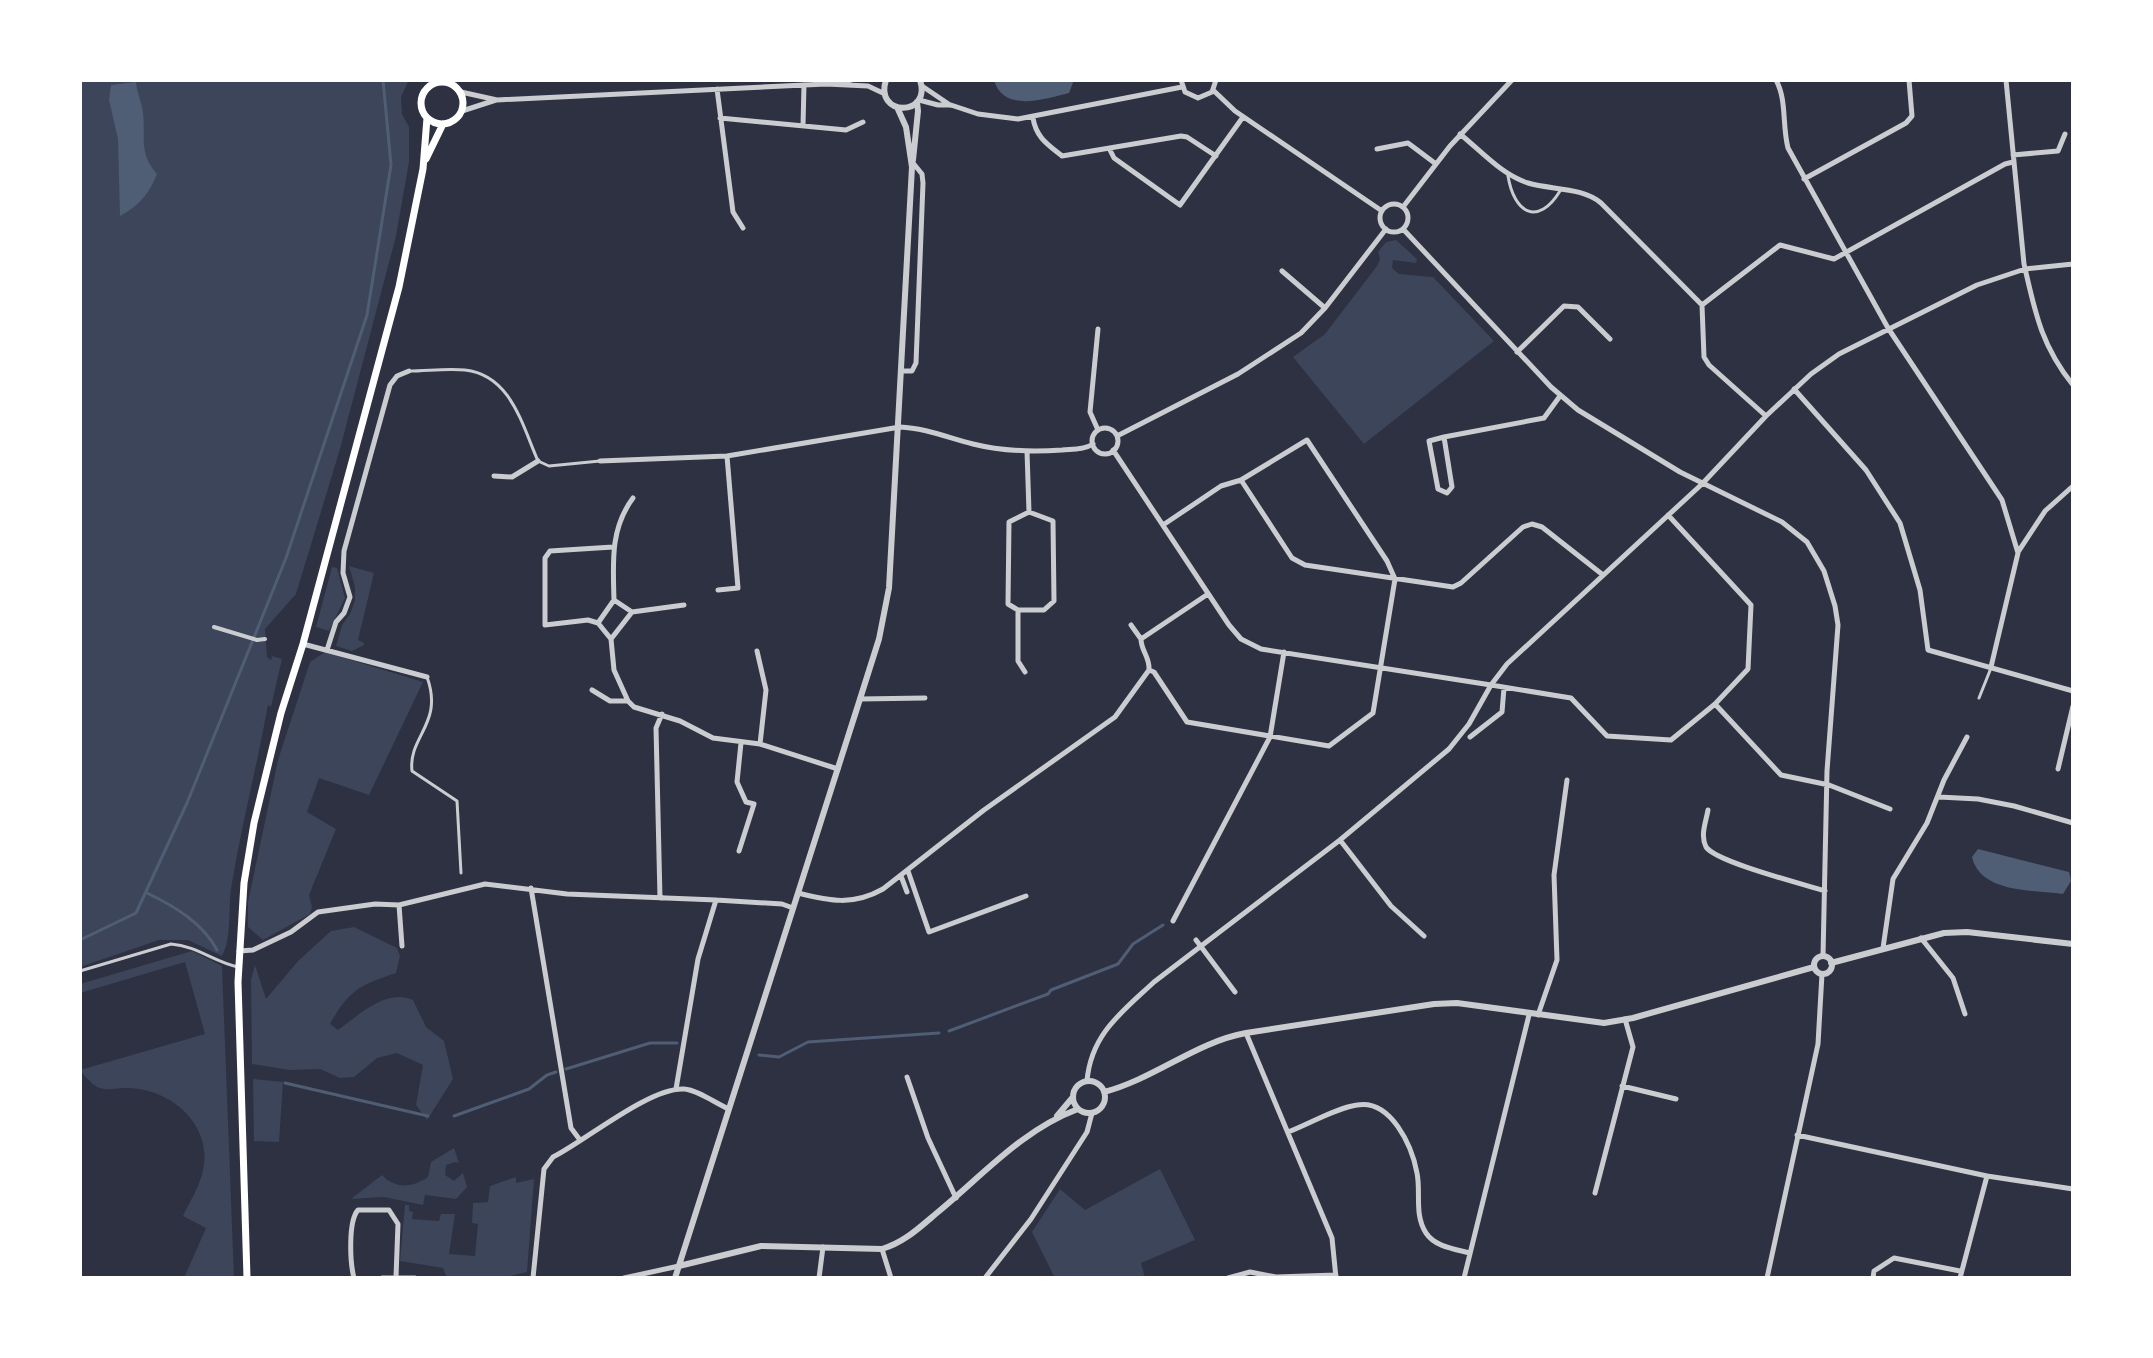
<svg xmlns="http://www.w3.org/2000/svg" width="2153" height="1358" font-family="'Noto Sans',sans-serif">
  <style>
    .green { fill: #3c4559 }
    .water { fill: #4f5d75 }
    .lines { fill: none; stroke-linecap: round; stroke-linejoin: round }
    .stream { stroke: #4f5d75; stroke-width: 3 }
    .service { stroke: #caccd0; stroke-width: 3 }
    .pedestrian { stroke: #caccd0; stroke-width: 4 }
    .minor { stroke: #caccd0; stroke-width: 5 }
    .tertiary { stroke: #caccd0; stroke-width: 6 }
    .secondary { stroke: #fff; stroke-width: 7 }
  </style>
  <rect width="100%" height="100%" fill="#2d3142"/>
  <path class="green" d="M 80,80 L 409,80 L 401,97 L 402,114 L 409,127 L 409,162 L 396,236 L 340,449 L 296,594 L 265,629 L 267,657 L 271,660 L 272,656 L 282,659 L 271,707 L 268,705 C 257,766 241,827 231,889 C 228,910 232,938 222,956 L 188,940 L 159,940 L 80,967 Z
    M 1396,240 L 1417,259 L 1416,263 L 1393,260 L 1392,268 L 1399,274 L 1433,277 L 1494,341 L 1364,444 L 1293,357 L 1325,334 L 1377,266 L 1380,259 L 1378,252 L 1386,242 Z
    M 349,566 L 374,573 L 358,640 L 364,643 L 364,645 L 352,651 L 336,646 L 342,625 L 350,614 L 355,600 L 355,587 Z
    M 332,567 L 337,568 L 345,598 L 329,631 L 316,627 Z
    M 325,652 L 423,682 L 369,795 L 319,778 L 307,812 L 336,829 L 309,895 L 312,907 L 310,914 L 263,940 L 248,927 L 248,902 L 278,760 L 310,662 Z
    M 354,927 L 397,948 L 400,956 L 396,973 C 360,985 349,990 330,1024 L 338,1030 C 359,1015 386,988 413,1000 L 426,1027 L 444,1041 L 453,1079 L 427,1120 L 416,1105 L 423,1065 L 397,1053 L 377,1058 L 354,1077 L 340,1078 L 320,1069 L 290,1070 L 252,1064 L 251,980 L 255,965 L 266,999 L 298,961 L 331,931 Z
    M 192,951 L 222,966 L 234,1278 L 184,1278 L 206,1228 L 183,1216 C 190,1201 200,1186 203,1170 C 212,1129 178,1095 139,1089 C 107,1084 104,1101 80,1070 L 205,1034 L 185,962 L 80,993 L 80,984 Z
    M 253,1079 L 283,1082 L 279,1142 L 254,1141 Z
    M 454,1148 L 459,1163 L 455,1162 L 446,1165 L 445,1175 L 454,1181 L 463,1173 L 467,1187 L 456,1199 L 425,1195 L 423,1205 L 384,1197 L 351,1199 L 382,1175 C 395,1189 412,1188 428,1177 L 431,1162 Z
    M 1160,1169 L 1195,1240 L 1141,1263 L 1145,1278 L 1055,1278 L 1032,1232 L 1060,1189 L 1085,1210 Z
    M 513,1178 L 516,1178 L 516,1183 L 534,1179 L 527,1272 L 501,1278 L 447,1278 L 443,1268 L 400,1261 L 405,1205 L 409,1205 L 409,1211 L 413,1212 L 412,1219 L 439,1221 L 441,1214 L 455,1214 L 449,1254 L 475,1256 L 478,1224 L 472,1223 L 473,1203 L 488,1202 L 490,1186 Z"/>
  <path class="water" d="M 994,80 L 1074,80 L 1069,93 C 1045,99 1003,113 994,80 Z
    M 136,82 C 137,93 142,103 143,113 C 146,139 138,152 157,174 C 149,194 139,206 120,216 L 118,139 L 109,100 L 111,85 Z
    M 1978,849 L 2069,872 L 2071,881 L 2063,894 C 2033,890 1980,893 1972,857 Z"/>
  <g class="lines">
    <path class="stream" d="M 147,893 C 174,906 203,923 217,950
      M 80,940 L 136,913 L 187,803 L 286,558 L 367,315 L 391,165 L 383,80
      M 949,1031 L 1048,994 L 1051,990 L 1118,964 L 1133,944 L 1163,925
      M 759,1055 L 779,1057 L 808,1042 L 939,1033
      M 566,1069 L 650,1043 L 677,1043
      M 285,1083 L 428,1116
      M 454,1116 L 529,1089 L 547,1075 L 556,1072"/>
    <path class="service" d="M 1508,176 C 1514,213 1538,227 1560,191
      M 409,371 C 427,371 447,368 465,370 C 511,375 522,425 538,461 L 549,466 L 600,461
      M 427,677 C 444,724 408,736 412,771 L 457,801 L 461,873
      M 1979,698 L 1991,668
      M 80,971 L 171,944 C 197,946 214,962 238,967"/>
    <path class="pedestrian" d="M 214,627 L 257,640 L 265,639"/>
    <path class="minor" d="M 1181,80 L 1185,92 L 1198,98 L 1212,92 L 1216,80
      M 1776,80 C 1787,100 1782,125 1788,148 L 1888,328 L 2002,500 L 2018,553 L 1991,667
      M 2006,80 L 2024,264 C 2035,312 2041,345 2073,385
      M 836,82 L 851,80
      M 922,86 L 950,105
      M 717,89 L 733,212 L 743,228
      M 1213,90 L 1235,111 L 1382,211
      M 461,92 L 497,100 L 826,84 L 868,86 L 885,94
      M 919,100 L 938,105 L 951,105 L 978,114 L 1018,119 L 1182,87
      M 462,111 L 496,100
      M 720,118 L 846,130 L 863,122
      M 1033,118 C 1036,137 1047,144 1062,156 L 1181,136 L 1187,137 L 1216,156
      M 803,126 L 804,85
      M 1460,134 C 1481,151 1502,175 1528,183 C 1551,190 1582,187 1601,203 L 1702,305 L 1704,357 L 1709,365 L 1766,416
      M 1377,149 L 1408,143 L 1436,164
      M 1110,150 L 1114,158 L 1180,205 L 1243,117
      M 2013,155 L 2058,151 L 2065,134
      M 1804,179 L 1906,123 L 1912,116 L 1909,80
      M1380 218a14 14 0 1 1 28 0a14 14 0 1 1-28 0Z
      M 1403,207 L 1450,146 L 1512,80
      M 1403,229 L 1551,387 L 1578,410 L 1680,472 L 1782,522 L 1807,542 L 1824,571 L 1835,606 L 1838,625 L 1827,771 L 1823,956
      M 1282,271 L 1325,308
      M 1702,305 L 1780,245 L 1834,259 L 2005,164 L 2013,162
      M 1517,352 L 1564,306 L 1578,307 L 1610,339
      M 902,371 L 912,371 L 916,363 L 923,183 L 922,174 L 913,163
      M 1794,389 L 1866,470 L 1900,523 L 1920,590 L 1928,650 L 2073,691
      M1092 441a13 13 0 1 1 26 0a13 13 0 1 1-26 0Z
      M 1098,430 L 1090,412 L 1098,329
      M 1117,436 L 1238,374 L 1301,333 L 1325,308 L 1386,229
      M 1444,437 L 1452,487 L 1447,493 L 1438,489 L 1429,441 L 1444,437 L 1544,418 L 1560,396
      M 1113,450 L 1229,625 L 1241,639 L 1261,649 L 1491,685 L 1507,664 L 1702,484 L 1766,416 L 1811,374 L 1839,354 L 1977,285 L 2025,269 L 2073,264
      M 1027,451 L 1029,512
      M 600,461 L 727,456 L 900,427 C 925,428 949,438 973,444 C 1001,451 1033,452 1062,450 C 1072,449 1084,450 1093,444
      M 494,476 L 512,477 L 538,461
      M 1029,512 L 1053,521 L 1054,601 L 1044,610 L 1018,610 L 1008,604 L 1009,522 Z
      M 1163,525 L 1221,486 L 1241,480 L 1292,558 L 1305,565 L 1453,587 L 1461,583 L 1523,527 L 1532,524 L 1542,527 L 1603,575
      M 613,547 L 550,551 L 545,558 L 545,625 L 588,620 L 598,623 L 611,639 L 614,670 L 628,701
      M 2018,552 L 2045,511 L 2073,486
      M 718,590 L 738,588 L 727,456
      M 614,600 C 613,562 610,529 633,498
      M 1018,610 L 1018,661 L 1025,672
      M 632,612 L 684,605
      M 598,623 L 614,600 L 632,612 L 611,639
      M 1131,625 L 1141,639
      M 303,644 L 427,677
      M 327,650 L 336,622 L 344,613 L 350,597 L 343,573 L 344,551 L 390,385 L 397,376 L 409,371
      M 757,651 L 766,690 L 760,744
      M 1149,670 L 1154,672 L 1187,722 L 1329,746 L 1373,713 L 1395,579 L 1387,561 L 1307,440 L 1241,480
      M 1149,670 C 1150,657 1141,651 1141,639 L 1208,594
      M 592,690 L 610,701 L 628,701 L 634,707 L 680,721 L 713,738 L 760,744 L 838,769
      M 860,699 L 925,698
      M 1715,704 L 1781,775 L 1829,785 L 1890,809
      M 1470,737 L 1502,712 L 1504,688
      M 2058,769 L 2073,706
      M 1939,797 L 1978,799 L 2014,806 L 2073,823
      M 1708,810 C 1706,822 1700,835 1706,847 C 1716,862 1803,884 1825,891
      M 1340,840 L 1391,906 L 1424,936
      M 739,851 L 754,804 L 746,802 L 737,782 L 741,743
      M 908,871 L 929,932 L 1026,896
      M 901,876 L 907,892
      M 531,888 L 571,1128 L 580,1140
      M 798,893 C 830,901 853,906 883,889 L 984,810 L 1115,717 L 1149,670
      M 660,898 L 656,728 L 662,714
      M 399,905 L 402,946
      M 1173,921 L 1270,737 L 1284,652
      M 1921,938 L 1953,978 L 1965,1014
      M 1196,940 L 1235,992
      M 1883,948 L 1893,879 L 1927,823 L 1944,780 L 1967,737
      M 239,951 L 253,950 L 291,932 L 318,912 L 375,904 L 399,905 L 485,884 L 567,894 L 716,900 L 782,904 L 793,908
      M 1538,1015 L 1557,960 L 1554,875 L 1567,780
      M 1246,1033 L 1332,1238 L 1336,1278
      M 907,1077 L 928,1138 L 956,1198
      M 1087,1081 C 1091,1034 1122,1012 1154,982 L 1340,840 L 1449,749 L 1469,724 L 1491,685 L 1571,698 L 1607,736 L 1671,740 L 1715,704 L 1748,669 L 1751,605 L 1668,515
      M 1622,1086 L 1676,1099
      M 676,1089 L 698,959 L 716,900
      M 1288,1132 C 1309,1124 1336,1108 1357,1105 C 1391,1099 1412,1146 1417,1173 C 1421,1192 1414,1215 1426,1233 C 1435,1247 1455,1249 1470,1253
      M 1797,1135 L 1987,1176 L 2073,1189
      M 1595,1193 L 1633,1047 L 1625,1019
      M 882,1249 L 891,1278
      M 354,1278 C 350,1263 348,1221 358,1210 L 389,1210 L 398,1224 L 396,1277
      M 382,1278 L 415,1278
      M 533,1278 L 544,1169 L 553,1157 C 585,1141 650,1087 684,1089 C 698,1090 715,1103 729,1109
      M 624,1278 L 679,1266
      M 819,1278 L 823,1247
      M 985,1278 L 1031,1219 L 1087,1132 L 1092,1113
      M 1228,1278 L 1250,1272 L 1276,1277 L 1336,1275
      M 1464,1278 L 1529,1015
      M 1767,1278 L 1818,1044 L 1822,974
      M 1873,1278 L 1874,1271 L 1894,1258 L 1960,1271
      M 1960,1278 L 1987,1176"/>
    <path class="tertiary" d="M 886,80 C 874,117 932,117 920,80
      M 913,160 L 918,111 L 917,102
      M1814 965a9 9 0 1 1 18 0a9 9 0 1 1-18 0Z
      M 1831,963 L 1944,933 L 1967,932 L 2073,944
      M1073 1097a16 16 0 1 1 32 0a16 16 0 1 1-32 0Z
      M 1104,1092 C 1154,1079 1196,1042 1246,1033 L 1434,1004 L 1457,1003 L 1604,1023 L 1633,1018 L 1814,967
      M 1057,1116 L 1073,1097
      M 679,1266 L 761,1246 L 882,1249 C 905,1242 920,1227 938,1212 C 983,1175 1022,1130 1078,1109
      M 675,1278 L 860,699 L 879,639 L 889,588 L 912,167 L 906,127 L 897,107"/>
    <path class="secondary" d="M421 103a21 21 0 1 1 42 0a21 21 0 1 1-42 0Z
      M 426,159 L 443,124
      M 247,1278 L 238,982 L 244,883 L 254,823 L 281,713 L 303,644 L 399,287 L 423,169 L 427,118"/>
  </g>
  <rect width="2153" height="1358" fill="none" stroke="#ffffff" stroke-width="164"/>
</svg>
